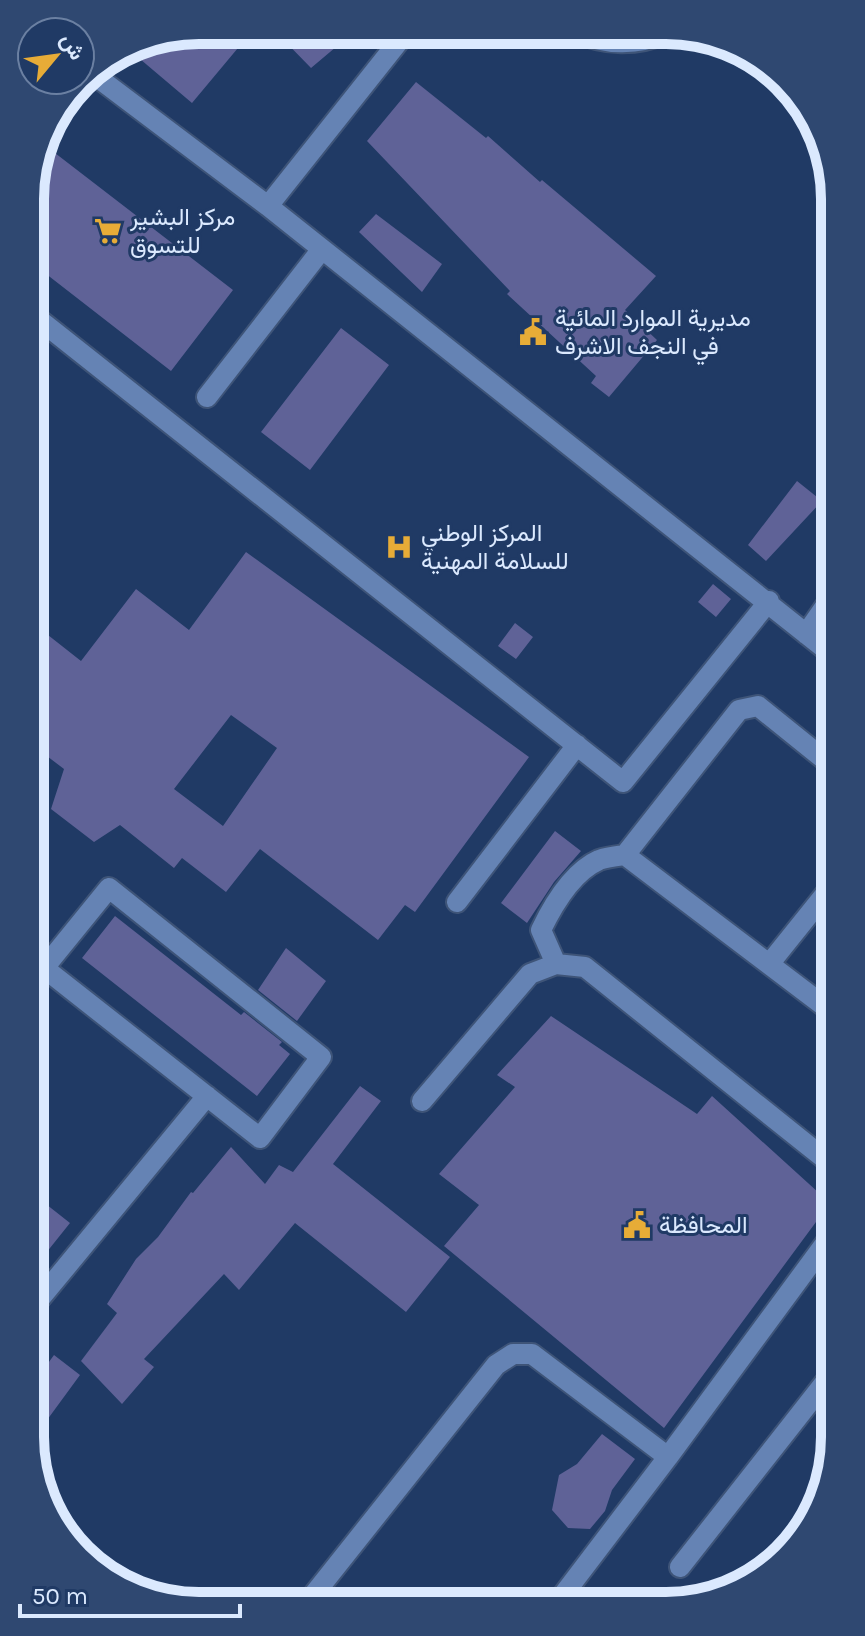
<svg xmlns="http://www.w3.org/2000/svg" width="865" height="1636" font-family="Karla,Vazirmatn,sans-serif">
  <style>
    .building { fill: #5f6297; fill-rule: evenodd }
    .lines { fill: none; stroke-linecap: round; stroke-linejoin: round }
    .minor-casing { stroke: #3e5478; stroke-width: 24 }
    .minor { stroke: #6583b4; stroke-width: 20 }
    .labels { text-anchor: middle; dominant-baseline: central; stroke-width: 6; stroke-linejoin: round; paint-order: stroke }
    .poi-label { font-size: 24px; fill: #dbe9fe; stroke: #203a65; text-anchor: start }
    .rim { fill: none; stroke: #dbe9fe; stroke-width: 10 }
  </style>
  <rect width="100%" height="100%" fill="#203a65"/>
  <path class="building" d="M 199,30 L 253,30 L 192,103 L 127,48 L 135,43 Z
    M 274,30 L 355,31 L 311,68 Z
    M 416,82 L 486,138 L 488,136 L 540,182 L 542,180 L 656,276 L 625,310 L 657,340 L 609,397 L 591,383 L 596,376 L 507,294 L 510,291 L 367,141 Z
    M 42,143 L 233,290 L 171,371 L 32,263 L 31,178 Z
    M 376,214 L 442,264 L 422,292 L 359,232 Z
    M 341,328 L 389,365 L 310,470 L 261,432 Z
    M 797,481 L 822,501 L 766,561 L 748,545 Z
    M 246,552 L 529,757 L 415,912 L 405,905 L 378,940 L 260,849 L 226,892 L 182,858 L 174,868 L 120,825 L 94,842 L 51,809 L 64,769 L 35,747 L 34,624 L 81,661 L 136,589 L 189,630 ZM 231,715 L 277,748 L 223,826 L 174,789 Z
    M 713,584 L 731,599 L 716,617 L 698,602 Z
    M 515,623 L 533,637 L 516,659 L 498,646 Z
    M 555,831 L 581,851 L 554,882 L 527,923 L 501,903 Z
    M 115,916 L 241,1015 L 244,1012 L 282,1042 L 279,1045 L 290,1054 L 257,1096 L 82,958 Z
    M 286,948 L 326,981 L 297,1021 L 258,990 Z
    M 551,1016 L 697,1114 L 712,1096 L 830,1203 L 664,1428 L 444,1246 L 479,1205 L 439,1174 L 515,1087 L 497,1075 Z
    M 360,1086 L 381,1101 L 333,1164 L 450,1257 L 406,1312 L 295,1223 L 239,1290 L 224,1274 L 144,1359 L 154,1367 L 122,1404 L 81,1361 L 117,1313 L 107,1304 L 136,1259 L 158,1237 L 191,1192 L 193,1193 L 231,1147 L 265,1184 L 279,1165 L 293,1172 Z
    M 37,1197 L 70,1223 L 38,1263 L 37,1201 Z
    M 54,1355 L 80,1375 L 39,1431 L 38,1377 Z
    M 602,1434 L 635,1459 L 612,1490 L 605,1511 L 590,1529 L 568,1528 L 552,1510 L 559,1475 L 577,1464 Z"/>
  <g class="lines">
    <g class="minor-casing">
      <path id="minor" d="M 576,32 C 605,45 637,46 665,33
        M 89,71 L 268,206 L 829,652
        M 268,206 L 399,41 L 395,31
        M 32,314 L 623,782 L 769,601
        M 207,397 L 322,249
        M 806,634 L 829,601
        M 830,764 L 758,706 L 739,710 L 625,855 L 832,1012
        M 109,888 L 321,1057 L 260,1138 L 44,968 Z
        M 457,902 L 577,745
        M 770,963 L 831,887
        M 556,964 L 541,930 C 553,905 572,872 599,860 C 607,857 617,856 625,855
        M 422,1101 L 530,974 L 556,964 L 585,967 L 830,1163 L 833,1169
        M 38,1301 L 207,1096
        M 668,1457 L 833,1233
        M 78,1550 L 110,1574
        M 680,1567 L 834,1371
        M 307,1603 L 496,1365 L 513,1354 L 532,1354 L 668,1457 L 560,1599"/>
    </g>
    <use href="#minor" class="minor"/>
  </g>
  <defs>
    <g id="supermarket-bare" transform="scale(2.16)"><path d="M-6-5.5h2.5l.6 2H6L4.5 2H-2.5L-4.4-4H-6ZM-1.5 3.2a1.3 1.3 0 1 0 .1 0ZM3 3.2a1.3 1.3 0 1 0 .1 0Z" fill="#e7ac37" stroke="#203a65" stroke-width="2.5" paint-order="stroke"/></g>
    <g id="civic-bare" transform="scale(2.16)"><path d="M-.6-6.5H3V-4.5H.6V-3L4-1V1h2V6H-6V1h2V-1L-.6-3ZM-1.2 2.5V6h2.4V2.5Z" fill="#e7ac37" stroke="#203a65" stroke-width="2.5" paint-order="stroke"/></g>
    <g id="hospital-bare" transform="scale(2.16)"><path d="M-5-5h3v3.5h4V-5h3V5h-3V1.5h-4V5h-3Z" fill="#e7ac37" stroke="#203a65" stroke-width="2.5" paint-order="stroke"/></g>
  </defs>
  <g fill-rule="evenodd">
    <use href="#supermarket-bare" x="108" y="231"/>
    <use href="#civic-bare" x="533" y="332"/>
    <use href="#hospital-bare" x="399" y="547"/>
    <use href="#civic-bare" x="637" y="1225"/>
  </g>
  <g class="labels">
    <g class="poi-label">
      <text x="130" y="217">مركز البشير<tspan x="130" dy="28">للتسوق</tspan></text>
      <text x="555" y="318">مديرية الموارد المائية<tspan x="555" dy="28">في النجف الاشرف</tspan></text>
      <text x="421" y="533">المركز الوطني<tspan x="421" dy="28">للسلامة المهنية</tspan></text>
      <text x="659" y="1225">المحافظة</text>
    </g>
  </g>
  <path d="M0 0H865V1636H0ZM199 44H666A155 155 0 0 1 821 199V1437A155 155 0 0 1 666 1592H199A155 155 0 0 1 44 1437V199A155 155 0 0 1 199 44Z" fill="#2f4871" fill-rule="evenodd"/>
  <path class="rim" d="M199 44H666A155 155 0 0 1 821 199V1437A155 155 0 0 1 666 1592H199A155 155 0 0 1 44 1437V199A155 155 0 0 1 199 44Z"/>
  <g transform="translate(56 56) rotate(61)"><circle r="38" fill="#203a65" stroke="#6b80a2" stroke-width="2"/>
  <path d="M0-6L14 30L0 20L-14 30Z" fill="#e7ac37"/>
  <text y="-12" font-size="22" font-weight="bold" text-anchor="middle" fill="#dbe9fe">ش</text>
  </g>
  <path d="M20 1604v12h220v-12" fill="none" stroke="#dbe9fe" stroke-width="4"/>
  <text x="32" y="1604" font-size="24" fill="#dbe9fe" stroke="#203a65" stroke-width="6" paint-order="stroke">50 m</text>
</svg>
